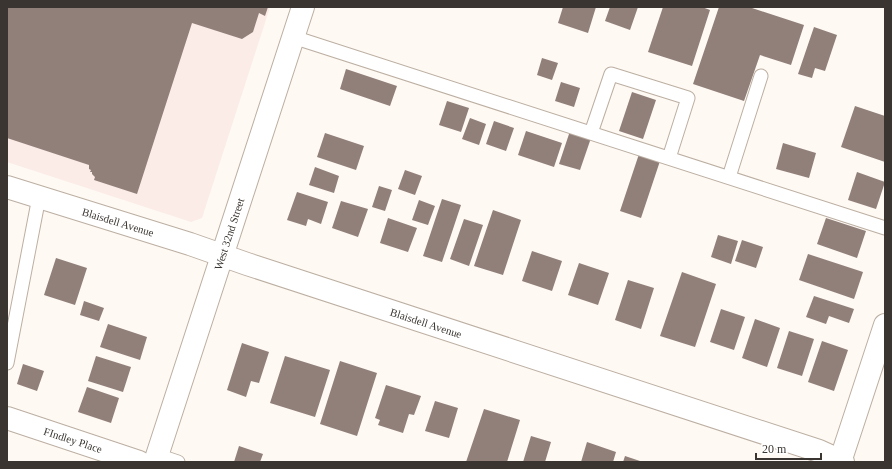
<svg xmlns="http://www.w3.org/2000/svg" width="892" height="469" font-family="'Times New Roman',serif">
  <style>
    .industrial { fill: #fbece8 }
    .building { fill: #917f7a }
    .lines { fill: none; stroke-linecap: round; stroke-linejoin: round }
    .service-casing { stroke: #bcafa2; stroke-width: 15 }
    .minor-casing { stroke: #bcafa2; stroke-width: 24 }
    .service { stroke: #fff; stroke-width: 13 }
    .minor { stroke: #fff; stroke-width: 22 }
    .labels { text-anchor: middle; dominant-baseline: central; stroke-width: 3.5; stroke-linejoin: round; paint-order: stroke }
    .street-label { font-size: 11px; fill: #3a3530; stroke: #fff }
  </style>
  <rect width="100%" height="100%" fill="#fef9f3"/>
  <path class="industrial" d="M 7,7 L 270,7 L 202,218 L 191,222 L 7,162 Z"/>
  <path class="building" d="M 7,7 L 268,7 L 265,16 L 259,13 L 253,32 L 242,39 L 192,23 L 137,194 L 94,180 L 95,177 L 92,174 L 92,172 L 90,172 L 91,170 L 89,169 L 89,165 L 7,138 Z
    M 563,7 L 596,7 L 588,33 L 558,23 Z
    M 610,7 L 638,7 L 630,30 L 605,21 Z
    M 663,7 L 702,7 L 710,10 L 692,66 L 648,52 Z
    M 719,7 L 749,7 L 804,25 L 791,65 L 760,55 L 744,101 L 693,84 Z
    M 814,27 L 837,35 L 825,71 L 815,68 L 812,78 L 798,74 Z
    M 542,58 L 558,63 L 552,80 L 537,75 Z
    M 346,69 L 397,86 L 390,106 L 340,89 Z
    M 561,82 L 580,88 L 574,107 L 555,101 Z
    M 632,92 L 656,100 L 643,139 L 619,131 Z
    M 447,101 L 469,108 L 461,132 L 439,125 Z
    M 855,106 L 885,116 L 885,162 L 841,147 Z
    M 470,118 L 486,124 L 479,145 L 462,139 Z
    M 494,121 L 514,128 L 506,151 L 486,144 Z
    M 526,131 L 562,143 L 554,167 L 518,155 Z
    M 570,131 L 591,138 L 580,170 L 559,164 Z
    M 325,133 L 364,146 L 356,170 L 317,157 Z
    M 783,143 L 816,153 L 809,178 L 776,169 Z
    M 639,154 L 660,161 L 641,218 L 620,211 Z
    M 315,167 L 339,176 L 334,193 L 309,185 Z
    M 405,170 L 422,176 L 415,195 L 398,189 Z
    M 857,172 L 885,182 L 876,209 L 848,200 Z
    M 379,186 L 392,190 L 385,211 L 372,207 Z
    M 297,192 L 328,202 L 321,224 L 308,219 L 306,226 L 287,220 Z
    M 442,199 L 461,205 L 442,262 L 423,256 Z
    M 419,200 L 435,206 L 428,225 L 412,220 Z
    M 341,201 L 368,209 L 358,237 L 332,228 Z
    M 493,210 L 521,220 L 503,275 L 474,266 Z
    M 388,218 L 417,228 L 408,252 L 380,243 Z
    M 826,218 L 866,231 L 857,258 L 817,244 Z
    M 464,219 L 483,225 L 469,266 L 450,259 Z
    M 718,235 L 738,241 L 731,264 L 711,257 Z
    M 742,240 L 763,247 L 756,268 L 735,261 Z
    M 532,251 L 562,261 L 552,291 L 522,281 Z
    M 808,254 L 863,272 L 854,299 L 799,280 Z
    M 56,258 L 87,268 L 75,305 L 44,295 Z
    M 579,263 L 609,273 L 598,305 L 568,295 Z
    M 682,272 L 716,284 L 695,347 L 660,336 Z
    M 628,280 L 654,288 L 641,329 L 615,320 Z
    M 814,296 L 854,309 L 849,323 L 829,316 L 826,324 L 806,317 Z
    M 84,301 L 104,308 L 99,321 L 80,315 Z
    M 721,309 L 745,317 L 734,350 L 710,342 Z
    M 755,319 L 780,328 L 767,367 L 742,358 Z
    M 108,324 L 147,337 L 140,360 L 100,347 Z
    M 789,331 L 814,339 L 802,376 L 777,368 Z
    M 822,341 L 848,350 L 834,391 L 808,382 Z
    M 242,343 L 269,352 L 259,383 L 251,381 L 246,397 L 227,390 Z
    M 96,356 L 131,367 L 123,392 L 88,381 Z
    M 285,356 L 330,370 L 315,417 L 270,403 Z
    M 340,361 L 377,373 L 357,436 L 320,424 Z
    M 23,364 L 44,371 L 37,391 L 17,384 Z
    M 386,385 L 421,396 L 414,415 L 409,414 L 403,433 L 378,425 L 380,420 L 375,418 Z
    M 87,387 L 119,398 L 111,423 L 78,412 Z
    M 435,401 L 458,408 L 449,438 L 425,431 Z
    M 484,409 L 520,420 L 507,462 L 466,462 Z
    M 531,436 L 551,442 L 545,462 L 523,462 Z
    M 587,442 L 616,452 L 613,462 L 581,462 Z
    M 239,446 L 263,454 L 260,462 L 234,462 Z
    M 625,456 L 643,462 L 623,462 Z"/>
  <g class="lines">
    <g class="service-casing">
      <path id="service" d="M 293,37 L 885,228
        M 591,133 L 611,74 L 688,98 L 669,158
        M 729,177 L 761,76
        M 7,363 L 39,197
        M 157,455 L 178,462"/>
    </g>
    <g class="minor-casing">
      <path id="minor" d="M 7,187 L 190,244 L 247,264 L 819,451 L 843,462
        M 7,418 L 139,462
        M 155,462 L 303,7
        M 840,462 L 885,325"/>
    </g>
    <use href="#service" class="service"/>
    <use href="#minor" class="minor"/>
  </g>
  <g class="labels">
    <g class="street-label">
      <text transform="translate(118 222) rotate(17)">Blaisdell Avenue</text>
      <text transform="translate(229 234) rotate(-72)">West 32nd Street</text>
      <text transform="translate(426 323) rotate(18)">Blaisdell Avenue</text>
      <text transform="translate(73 440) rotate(18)">FIndley Place</text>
    </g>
  </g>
  <rect width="892" height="469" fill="none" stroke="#3a3530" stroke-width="16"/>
  <path d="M756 453v6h65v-6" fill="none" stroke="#3a3530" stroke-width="2"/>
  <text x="762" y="453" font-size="12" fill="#3a3530" stroke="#ffffff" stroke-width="3" paint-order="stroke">20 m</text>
</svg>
